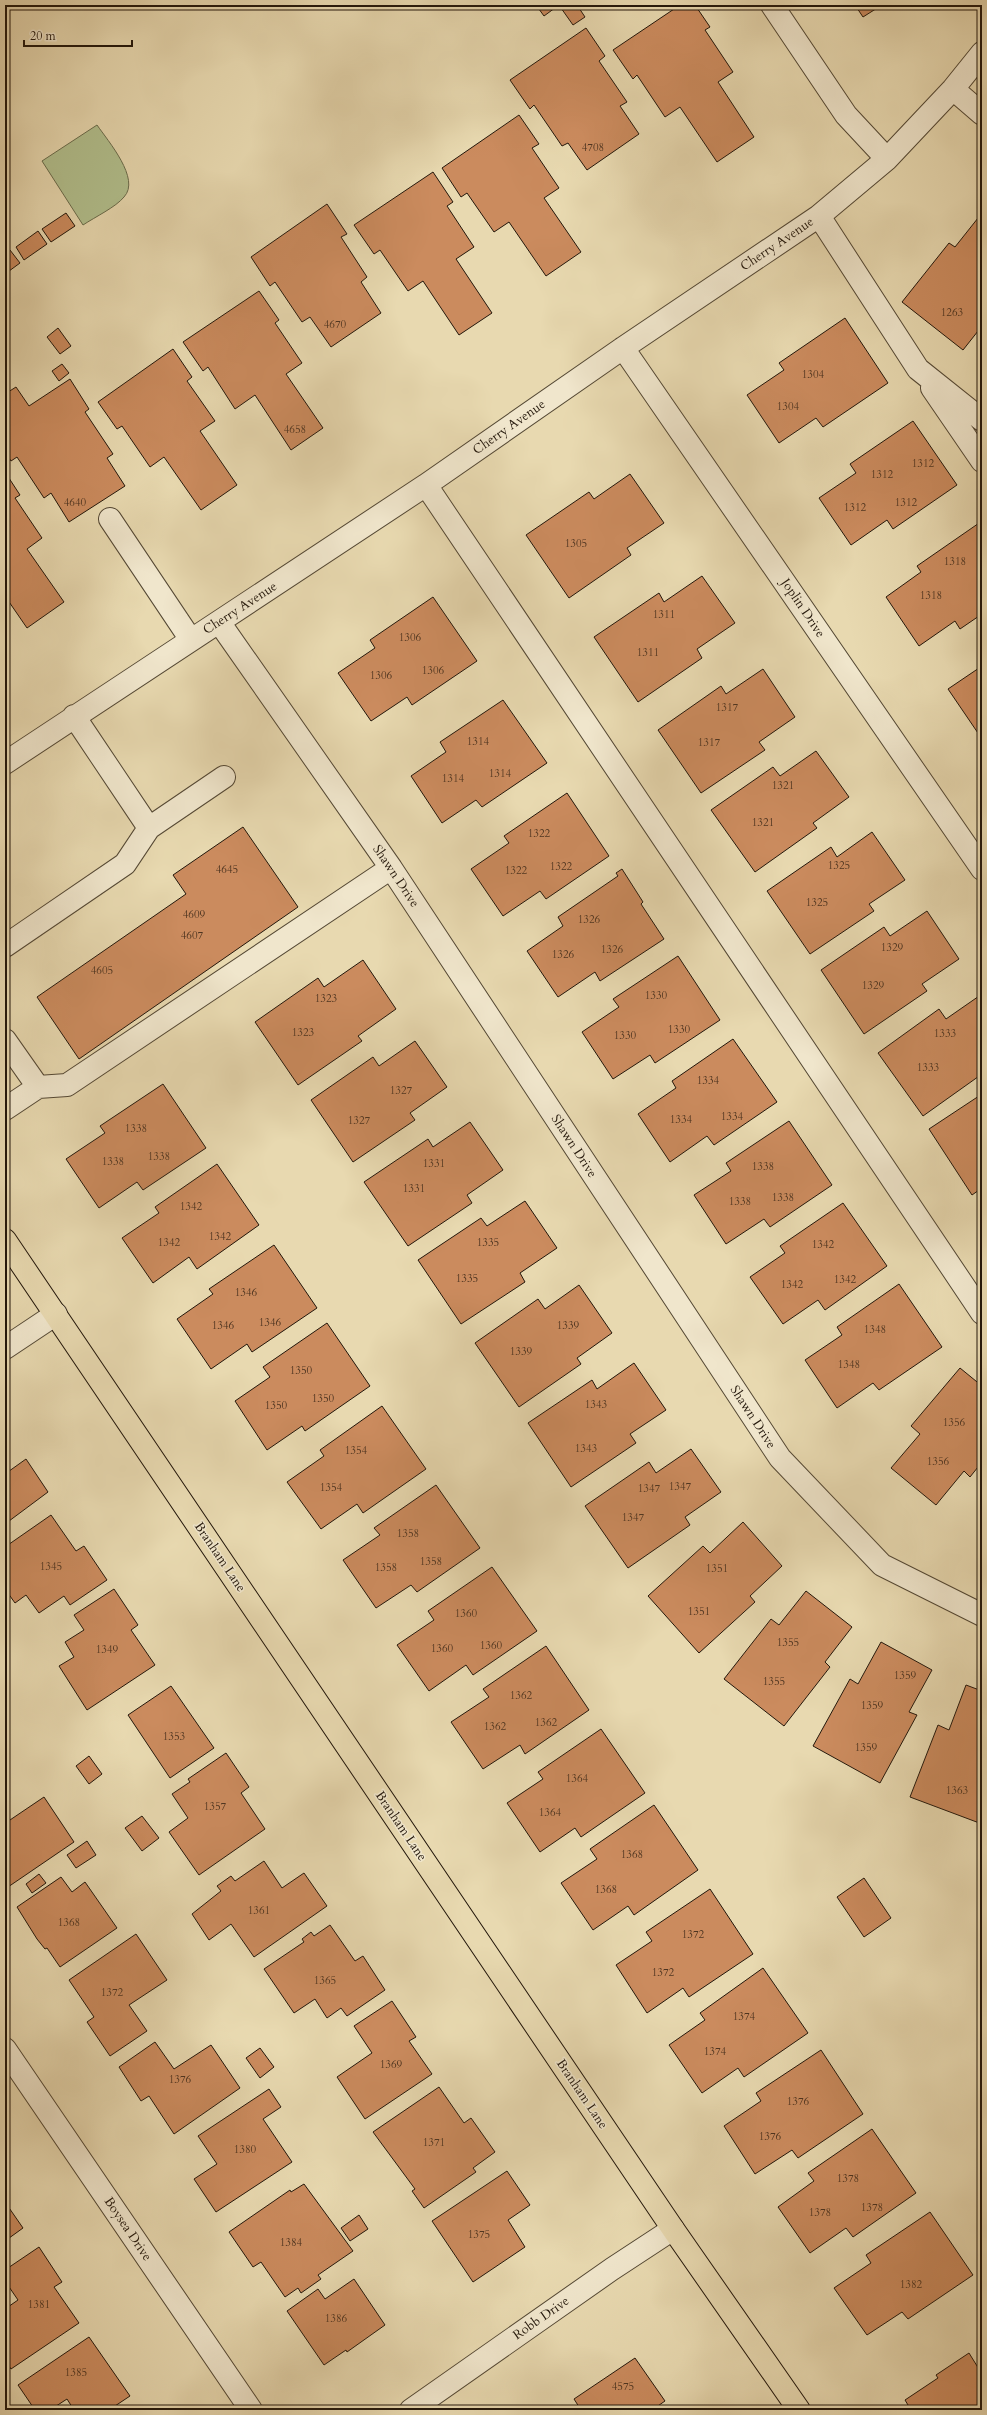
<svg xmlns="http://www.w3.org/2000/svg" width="987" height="2415" font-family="Cardo,serif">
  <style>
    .green { fill: #b2c08e; stroke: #6a6c4c }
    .building { fill: #cb8b5e; stroke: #23170b }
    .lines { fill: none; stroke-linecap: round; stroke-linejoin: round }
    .minor-casing { stroke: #544834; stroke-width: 24 }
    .major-casing { stroke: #23170b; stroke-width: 24 }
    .minor { stroke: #f0e6cc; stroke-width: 22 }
    .major { stroke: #e8d9b0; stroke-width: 22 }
    .labels { text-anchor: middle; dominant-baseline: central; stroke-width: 3; stroke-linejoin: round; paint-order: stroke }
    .number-label { font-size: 11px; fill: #4d3420 }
    .street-label { font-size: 13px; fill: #23170b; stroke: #f0e6cc }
  </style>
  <rect width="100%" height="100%" fill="#e8d9b0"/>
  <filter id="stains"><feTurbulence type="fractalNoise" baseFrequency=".005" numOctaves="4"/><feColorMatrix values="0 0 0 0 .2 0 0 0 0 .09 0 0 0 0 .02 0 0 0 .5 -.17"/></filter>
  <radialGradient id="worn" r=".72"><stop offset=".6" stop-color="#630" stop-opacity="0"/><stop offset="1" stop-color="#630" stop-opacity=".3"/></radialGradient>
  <path class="green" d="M 97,125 C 108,141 141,179 124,197 C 116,207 95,217 83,225 L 42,161 Z"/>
  <path class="building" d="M 536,5 L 559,5 L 544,16 Z
    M 565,5 L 577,5 L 585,17 L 573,25 L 561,8 Z
    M 680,5 L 695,5 L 710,27 L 705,30 L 733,72 L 718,82 L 754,137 L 717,162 L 680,107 L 665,117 L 637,75 L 633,79 L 613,50 Z
    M 855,5 L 882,5 L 863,17 Z
    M 586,28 L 605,56 L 599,61 L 627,102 L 620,106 L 639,134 L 587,170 L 568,143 L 562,146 L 534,105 L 530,109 L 510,80 Z
    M 519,115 L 539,144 L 532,148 L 559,188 L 544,198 L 581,252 L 546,276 L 509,222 L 494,232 L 467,193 L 461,197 L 442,168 Z
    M 433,172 L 453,202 L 447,206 L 474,247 L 456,259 L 492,313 L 459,335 L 423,281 L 408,291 L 380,250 L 374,254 L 354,225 Z
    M 327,204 L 347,234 L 341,237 L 367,277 L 361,282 L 381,313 L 331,347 L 310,317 L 302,322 L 275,282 L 270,286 L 251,257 Z
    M 66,213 L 75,226 L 51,242 L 42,229 Z
    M 982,213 L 982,326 L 963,350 L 902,302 L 949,243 L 955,247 Z
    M 38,231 L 47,244 L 24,260 L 16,247 Z
    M 10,250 L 20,263 L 5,274 L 5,253 Z
    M 259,291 L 279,320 L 275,323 L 302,363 L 286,374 L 323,428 L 291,450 L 255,395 L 235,409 L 208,367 L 203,371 L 183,342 Z
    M 845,318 L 888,383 L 823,427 L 816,418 L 779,443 L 747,395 L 784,370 L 779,363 Z
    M 58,328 L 71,346 L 60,354 L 47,337 Z
    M 173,349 L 192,377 L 187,381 L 215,421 L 200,431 L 237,485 L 201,510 L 164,457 L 150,467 L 122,426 L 117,429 L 98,402 Z
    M 62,364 L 69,373 L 59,381 L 52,371 Z
    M 70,379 L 89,409 L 85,412 L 113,454 L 107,458 L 125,486 L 69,522 L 51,493 L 44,498 L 17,457 L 11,461 L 5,451 L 5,394 L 16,387 L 29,406 Z
    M 913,421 L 957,485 L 893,529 L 887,520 L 851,545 L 819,498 L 856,473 L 850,464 Z
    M 5,472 L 20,495 L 15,498 L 42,538 L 27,549 L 64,602 L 27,628 L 5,596 Z
    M 630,474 L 664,523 L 627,548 L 631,555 L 569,598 L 526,535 L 589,492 L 594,499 Z
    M 982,521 L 982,614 L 960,629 L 955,621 L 919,646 L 886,597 L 921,572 L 917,566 Z
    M 702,576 L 735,623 L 697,649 L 702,658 L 638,702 L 594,637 L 659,593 L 664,602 Z
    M 433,597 L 477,661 L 412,705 L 407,697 L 371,721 L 338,673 L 375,648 L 370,640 Z
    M 982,666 L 982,735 L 980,736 L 948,689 Z
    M 763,669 L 795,717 L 759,742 L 765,750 L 701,793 L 658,730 L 721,686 L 726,694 Z
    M 503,700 L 547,763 L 482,807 L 476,800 L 442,823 L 411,776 L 446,752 L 440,742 Z
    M 816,751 L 849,797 L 813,823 L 817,828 L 755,872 L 711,810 L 773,767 L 780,776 Z
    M 567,793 L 609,856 L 546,899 L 540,891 L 503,916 L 471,869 L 509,843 L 504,836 Z
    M 243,827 L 298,907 L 79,1059 L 37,997 L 186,894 L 173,875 Z
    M 872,832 L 905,880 L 869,904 L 874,911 L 810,954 L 767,891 L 831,847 L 837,857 Z
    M 622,869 L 643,902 L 641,904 L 664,939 L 600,981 L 595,972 L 558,997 L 527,951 L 563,926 L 558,917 L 618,876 L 616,873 Z
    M 927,911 L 959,959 L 922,984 L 927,991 L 864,1034 L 821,970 L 884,927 L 890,936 Z
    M 678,956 L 720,1020 L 655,1063 L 650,1055 L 613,1079 L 582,1032 L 619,1007 L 613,999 Z
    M 363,960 L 396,1009 L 358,1036 L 362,1041 L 298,1085 L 255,1022 L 318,978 L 324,987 Z
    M 982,994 L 982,1063 L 979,1065 L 982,1074 L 923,1116 L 878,1053 L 939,1009 L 946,1019 Z
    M 733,1039 L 777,1102 L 714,1145 L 707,1136 L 670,1162 L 638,1114 L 676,1088 L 672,1081 Z
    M 415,1041 L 447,1087 L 410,1113 L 415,1120 L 353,1162 L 311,1100 L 373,1057 L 379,1066 Z
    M 163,1084 L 206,1148 L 143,1190 L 137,1182 L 99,1208 L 66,1159 L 105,1133 L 100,1126 Z
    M 982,1094 L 982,1188 L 972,1195 L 929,1129 Z
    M 789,1121 L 832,1185 L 770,1227 L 764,1219 L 726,1244 L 694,1195 L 731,1171 L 726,1163 Z
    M 470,1122 L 503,1170 L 467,1195 L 472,1203 L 408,1246 L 364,1182 L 428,1139 L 433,1147 Z
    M 217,1164 L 259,1225 L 197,1269 L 189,1257 L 153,1283 L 122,1238 L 159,1213 L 155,1207 Z
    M 525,1201 L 557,1248 L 520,1273 L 525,1282 L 461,1324 L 418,1260 L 481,1218 L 487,1226 Z
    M 843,1203 L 887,1266 L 825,1310 L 818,1300 L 783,1324 L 750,1277 L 785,1253 L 780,1246 Z
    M 274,1245 L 317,1308 L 252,1352 L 247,1344 L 211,1369 L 177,1319 L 213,1294 L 209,1289 Z
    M 899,1284 L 942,1347 L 879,1390 L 873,1383 L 837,1408 L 805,1360 L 842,1335 L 837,1327 Z
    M 579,1285 L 612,1333 L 577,1358 L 581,1364 L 519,1407 L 475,1343 L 538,1299 L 545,1309 Z
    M 327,1323 L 370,1386 L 305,1431 L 302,1426 L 267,1450 L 235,1401 L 270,1377 L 263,1367 Z
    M 634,1363 L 666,1410 L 630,1434 L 636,1443 L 571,1487 L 528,1423 L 592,1380 L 597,1389 Z
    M 960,1368 L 982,1386 L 982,1462 L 970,1477 L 964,1471 L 936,1505 L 891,1468 L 920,1434 L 911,1426 Z
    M 382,1406 L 426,1469 L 363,1513 L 357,1504 L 321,1529 L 287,1482 L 324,1456 L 320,1450 Z
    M 691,1449 L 721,1492 L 685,1517 L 690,1525 L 628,1568 L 585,1506 L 649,1462 L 656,1473 Z
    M 26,1459 L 48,1492 L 5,1524 L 5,1474 Z
    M 436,1485 L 480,1548 L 417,1592 L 411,1585 L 376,1608 L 343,1560 L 380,1535 L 374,1528 Z
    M 51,1515 L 76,1551 L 84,1546 L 107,1580 L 70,1605 L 64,1596 L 39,1613 L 26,1595 L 15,1603 L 5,1589 L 5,1547 Z
    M 743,1522 L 782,1566 L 750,1596 L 755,1602 L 699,1653 L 648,1596 L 703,1546 L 710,1553 Z
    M 492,1567 L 537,1631 L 473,1675 L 466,1665 L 429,1691 L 397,1645 L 434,1620 L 428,1611 Z
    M 114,1589 L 138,1625 L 131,1630 L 155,1665 L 87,1710 L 59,1666 L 74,1657 L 65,1642 L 84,1630 L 74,1615 Z
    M 806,1591 L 852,1627 L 825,1662 L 830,1667 L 784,1726 L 724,1679 L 771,1619 L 779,1625 Z
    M 881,1642 L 932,1670 L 909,1712 L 917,1715 L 880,1783 L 813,1746 L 850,1679 L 858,1684 Z
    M 546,1646 L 589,1710 L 525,1754 L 520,1745 L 483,1769 L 451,1722 L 489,1697 L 483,1689 Z
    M 966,1685 L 982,1691 L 982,1824 L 910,1797 L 938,1725 L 949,1730 Z
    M 171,1686 L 214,1748 L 170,1778 L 128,1715 Z
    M 601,1729 L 645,1793 L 581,1837 L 575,1828 L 540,1852 L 507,1803 L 543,1779 L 538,1772 Z
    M 226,1753 L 249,1787 L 241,1793 L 265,1829 L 199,1875 L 169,1832 L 188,1818 L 172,1794 L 190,1782 L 188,1779 Z
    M 89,1756 L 102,1774 L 89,1784 L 76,1766 Z
    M 44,1797 L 74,1842 L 8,1887 L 5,1883 L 5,1819 L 7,1822 Z
    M 654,1805 L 698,1870 L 634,1915 L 628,1906 L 593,1930 L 561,1883 L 597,1859 L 590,1849 Z
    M 142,1816 L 159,1838 L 142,1851 L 125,1828 Z
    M 87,1841 L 96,1855 L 76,1868 L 67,1855 Z
    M 264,1861 L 282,1888 L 304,1873 L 327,1906 L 254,1957 L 231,1924 L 209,1940 L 192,1914 L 221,1891 L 217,1886 L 231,1876 L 235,1881 Z
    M 39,1874 L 46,1883 L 32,1893 L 26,1884 Z
    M 61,1877 L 72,1892 L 85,1882 L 117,1928 L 60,1967 L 47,1948 L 45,1949 L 37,1939 L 17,1907 Z
    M 864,1878 L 891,1918 L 864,1937 L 837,1897 Z
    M 710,1889 L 753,1954 L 689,1997 L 683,1988 L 647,2013 L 616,1965 L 652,1941 L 646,1932 Z
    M 330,1925 L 355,1961 L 363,1956 L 385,1990 L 347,2016 L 341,2008 L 327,2018 L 315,1999 L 294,2013 L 264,1969 L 304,1942 L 302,1939 L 311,1932 L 314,1936 Z
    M 136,1934 L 167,1980 L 129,2005 L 147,2031 L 110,2056 L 87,2022 L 94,2017 L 69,1980 Z
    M 763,1968 L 808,2033 L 744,2077 L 738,2068 L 702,2093 L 669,2045 L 705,2020 L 700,2013 Z
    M 392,2001 L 416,2037 L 409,2041 L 432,2074 L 365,2119 L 337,2077 L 372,2053 L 354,2026 Z
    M 155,2042 L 174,2069 L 211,2045 L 240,2088 L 174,2134 L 149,2096 L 141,2101 L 119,2067 Z
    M 260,2048 L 274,2067 L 260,2078 L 246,2058 Z
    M 821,2050 L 863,2114 L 798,2158 L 792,2150 L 755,2174 L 724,2126 L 761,2101 L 756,2093 Z
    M 439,2087 L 464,2123 L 471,2118 L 495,2152 L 473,2168 L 476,2172 L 424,2208 L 412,2191 L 415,2189 L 373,2132 Z
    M 269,2089 L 281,2107 L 263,2119 L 292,2162 L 216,2212 L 194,2179 L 217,2164 L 198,2136 Z
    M 872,2129 L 916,2193 L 853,2237 L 846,2228 L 810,2253 L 778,2207 L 814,2181 L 808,2173 Z
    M 507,2171 L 530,2205 L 508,2220 L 525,2247 L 473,2282 L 432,2221 Z
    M 304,2184 L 353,2251 L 318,2275 L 321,2279 L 301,2293 L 298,2288 L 285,2297 L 261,2262 L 253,2267 L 229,2232 L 290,2190 L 291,2192 Z
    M 5,2202 L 23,2228 L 5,2241 Z
    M 930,2212 L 973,2275 L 908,2319 L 902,2312 L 867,2335 L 834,2288 L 871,2263 L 866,2255 Z
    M 359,2215 L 368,2229 L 350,2241 L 341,2228 Z
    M 39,2247 L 62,2282 L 54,2287 L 79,2323 L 11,2369 L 5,2360 L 5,2309 L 18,2300 L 5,2281 L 5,2270 Z
    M 354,2279 L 385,2325 L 347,2352 L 346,2350 L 324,2365 L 287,2311 L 318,2289 L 325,2299 Z
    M 89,2337 L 130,2396 L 109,2410 L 74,2410 L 67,2399 L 50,2410 L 35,2410 L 18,2385 Z
    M 969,2353 L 982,2374 L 982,2410 L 911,2410 L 905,2400 L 938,2378 L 936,2375 Z
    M 635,2358 L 665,2401 L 652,2410 L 581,2410 L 574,2399 Z"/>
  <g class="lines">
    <g class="minor-casing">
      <path id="minor" d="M 772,5 L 846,115 L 887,159
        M 953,89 L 982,114
        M 819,216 L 918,369 L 982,420
        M 623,348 L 982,869
        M 932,388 L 982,461
        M 426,485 L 982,1313
        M 110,519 L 191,640
        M 219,622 L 391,868 L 780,1458 L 882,1565 L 982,1615
        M 74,716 L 149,828
        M 5,763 L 426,485 L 623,348 L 819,216 L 887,159 L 953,89 L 982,53
        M 5,946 L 125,864 L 149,828 L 224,777
        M 5,1040 L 38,1087 L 5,1109
        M 38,1087 L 67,1085 L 391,868
        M 5,1348 L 56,1314
        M 5,2049 L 251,2410
        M 411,2410 L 612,2269 L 673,2229"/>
    </g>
    <g class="major-casing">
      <path id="major" d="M 5,1240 L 673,2229 L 799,2410"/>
    </g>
    <use href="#minor" class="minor"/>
    <use href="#major" class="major"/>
  </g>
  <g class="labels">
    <g class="number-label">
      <text x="593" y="147">4708</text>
      <text x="952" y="312">1263</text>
      <text x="335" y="324">4670</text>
      <text x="813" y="374">1304</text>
      <text x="788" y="406">1304</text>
      <text x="295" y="429">4658</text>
      <text x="923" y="463">1312</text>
      <text x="882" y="474">1312</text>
      <text x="75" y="502">4640</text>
      <text x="906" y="502">1312</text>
      <text x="855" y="507">1312</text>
      <text x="576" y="543">1305</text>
      <text x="955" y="561">1318</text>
      <text x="931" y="595">1318</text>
      <text x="664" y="614">1311</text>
      <text x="410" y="637">1306</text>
      <text x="648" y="652">1311</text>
      <text x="433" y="670">1306</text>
      <text x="381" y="675">1306</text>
      <text x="727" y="707">1317</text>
      <text x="478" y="741">1314</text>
      <text x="709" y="742">1317</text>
      <text x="500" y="773">1314</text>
      <text x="453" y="778">1314</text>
      <text x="783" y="785">1321</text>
      <text x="763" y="822">1321</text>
      <text x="539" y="833">1322</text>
      <text x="839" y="865">1325</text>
      <text x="561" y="866">1322</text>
      <text x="227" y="869">4645</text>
      <text x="516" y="870">1322</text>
      <text x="817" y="902">1325</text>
      <text x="194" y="914">4609</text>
      <text x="589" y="919">1326</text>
      <text x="192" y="935">4607</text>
      <text x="892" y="947">1329</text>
      <text x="612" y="949">1326</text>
      <text x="563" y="954">1326</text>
      <text x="102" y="970">4605</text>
      <text x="873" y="985">1329</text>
      <text x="656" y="995">1330</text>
      <text x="326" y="998">1323</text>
      <text x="679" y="1029">1330</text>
      <text x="303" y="1032">1323</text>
      <text x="945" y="1033">1333</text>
      <text x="625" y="1035">1330</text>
      <text x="928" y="1067">1333</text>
      <text x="708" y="1080">1334</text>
      <text x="401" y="1090">1327</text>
      <text x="732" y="1116">1334</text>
      <text x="681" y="1119">1334</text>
      <text x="359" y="1120">1327</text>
      <text x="136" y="1128">1338</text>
      <text x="159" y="1156">1338</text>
      <text x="113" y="1161">1338</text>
      <text x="434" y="1163">1331</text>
      <text x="763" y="1166">1338</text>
      <text x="414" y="1188">1331</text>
      <text x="783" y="1197">1338</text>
      <text x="740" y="1201">1338</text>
      <text x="191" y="1206">1342</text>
      <text x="220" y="1236">1342</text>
      <text x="169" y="1242">1342</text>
      <text x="488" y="1242">1335</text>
      <text x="823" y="1244">1342</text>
      <text x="467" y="1278">1335</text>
      <text x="845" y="1279">1342</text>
      <text x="792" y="1284">1342</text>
      <text x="246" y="1292">1346</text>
      <text x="270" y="1322">1346</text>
      <text x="223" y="1325">1346</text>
      <text x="568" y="1325">1339</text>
      <text x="875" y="1329">1348</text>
      <text x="521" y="1351">1339</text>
      <text x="849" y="1364">1348</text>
      <text x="301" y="1370">1350</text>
      <text x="323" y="1398">1350</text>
      <text x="596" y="1404">1343</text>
      <text x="276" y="1405">1350</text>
      <text x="954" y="1422">1356</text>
      <text x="586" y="1448">1343</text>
      <text x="356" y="1450">1354</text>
      <text x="938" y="1461">1356</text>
      <text x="680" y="1486">1347</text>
      <text x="331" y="1487">1354</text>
      <text x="649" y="1488">1347</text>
      <text x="633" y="1517">1347</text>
      <text x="408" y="1533">1358</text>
      <text x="431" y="1561">1358</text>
      <text x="51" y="1566">1345</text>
      <text x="386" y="1567">1358</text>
      <text x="717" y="1568">1351</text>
      <text x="699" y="1611">1351</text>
      <text x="466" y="1613">1360</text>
      <text x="788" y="1642">1355</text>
      <text x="491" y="1645">1360</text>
      <text x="442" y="1648">1360</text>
      <text x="107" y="1649">1349</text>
      <text x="905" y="1675">1359</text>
      <text x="774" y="1681">1355</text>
      <text x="521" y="1695">1362</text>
      <text x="872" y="1705">1359</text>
      <text x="546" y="1722">1362</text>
      <text x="495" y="1726">1362</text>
      <text x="174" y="1736">1353</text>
      <text x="866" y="1747">1359</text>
      <text x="577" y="1778">1364</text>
      <text x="957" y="1790">1363</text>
      <text x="215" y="1806">1357</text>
      <text x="550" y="1812">1364</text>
      <text x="632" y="1854">1368</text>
      <text x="606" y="1889">1368</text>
      <text x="259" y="1910">1361</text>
      <text x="69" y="1922">1368</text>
      <text x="693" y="1934">1372</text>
      <text x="663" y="1972">1372</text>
      <text x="325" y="1980">1365</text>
      <text x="112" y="1992">1372</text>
      <text x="744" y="2016">1374</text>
      <text x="715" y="2051">1374</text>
      <text x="391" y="2064">1369</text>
      <text x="180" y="2079">1376</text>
      <text x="798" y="2101">1376</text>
      <text x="770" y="2136">1376</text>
      <text x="434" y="2142">1371</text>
      <text x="245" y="2149">1380</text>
      <text x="848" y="2178">1378</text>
      <text x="872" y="2207">1378</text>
      <text x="820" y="2212">1378</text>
      <text x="479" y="2234">1375</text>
      <text x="291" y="2242">1384</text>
      <text x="911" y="2284">1382</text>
      <text x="39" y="2304">1381</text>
      <text x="336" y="2318">1386</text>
      <text x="76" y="2372">1385</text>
      <text x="623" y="2386">4575</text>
    </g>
    <g class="street-label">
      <text transform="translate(777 244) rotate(-34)">Cherry Avenue</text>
      <text transform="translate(509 427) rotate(-35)">Cherry Avenue</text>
      <text transform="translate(240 608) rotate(-33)">Cherry Avenue</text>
      <text transform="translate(803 608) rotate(56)">Joplin Drive</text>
      <text transform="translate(396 876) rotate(56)">Shawn Drive</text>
      <text transform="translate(574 1146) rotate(57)">Shawn Drive</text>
      <text transform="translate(753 1417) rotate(57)">Shawn Drive</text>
      <text transform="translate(220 1557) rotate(56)">Branham Lane</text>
      <text transform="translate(401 1826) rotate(56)">Branham Lane</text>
      <text transform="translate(582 2094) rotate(56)">Branham Lane</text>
      <text transform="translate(128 2229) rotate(56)">Boysea Drive</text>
      <text transform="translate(541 2318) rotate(-35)">Robb Drive</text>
    </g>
  </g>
  <rect width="987" height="2415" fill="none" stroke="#e8d9b0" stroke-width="20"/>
  <rect x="6" y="6" width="975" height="2403" fill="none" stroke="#23170b" stroke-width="2"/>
  <rect x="10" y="10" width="967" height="2395" fill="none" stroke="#23170b"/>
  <path d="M24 40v6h108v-6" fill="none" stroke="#23170b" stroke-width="2"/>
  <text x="30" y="40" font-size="12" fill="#23170b" stroke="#f0e6cc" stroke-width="3" paint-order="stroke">20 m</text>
  <rect width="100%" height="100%" filter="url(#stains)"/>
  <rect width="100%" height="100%" fill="url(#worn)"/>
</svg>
